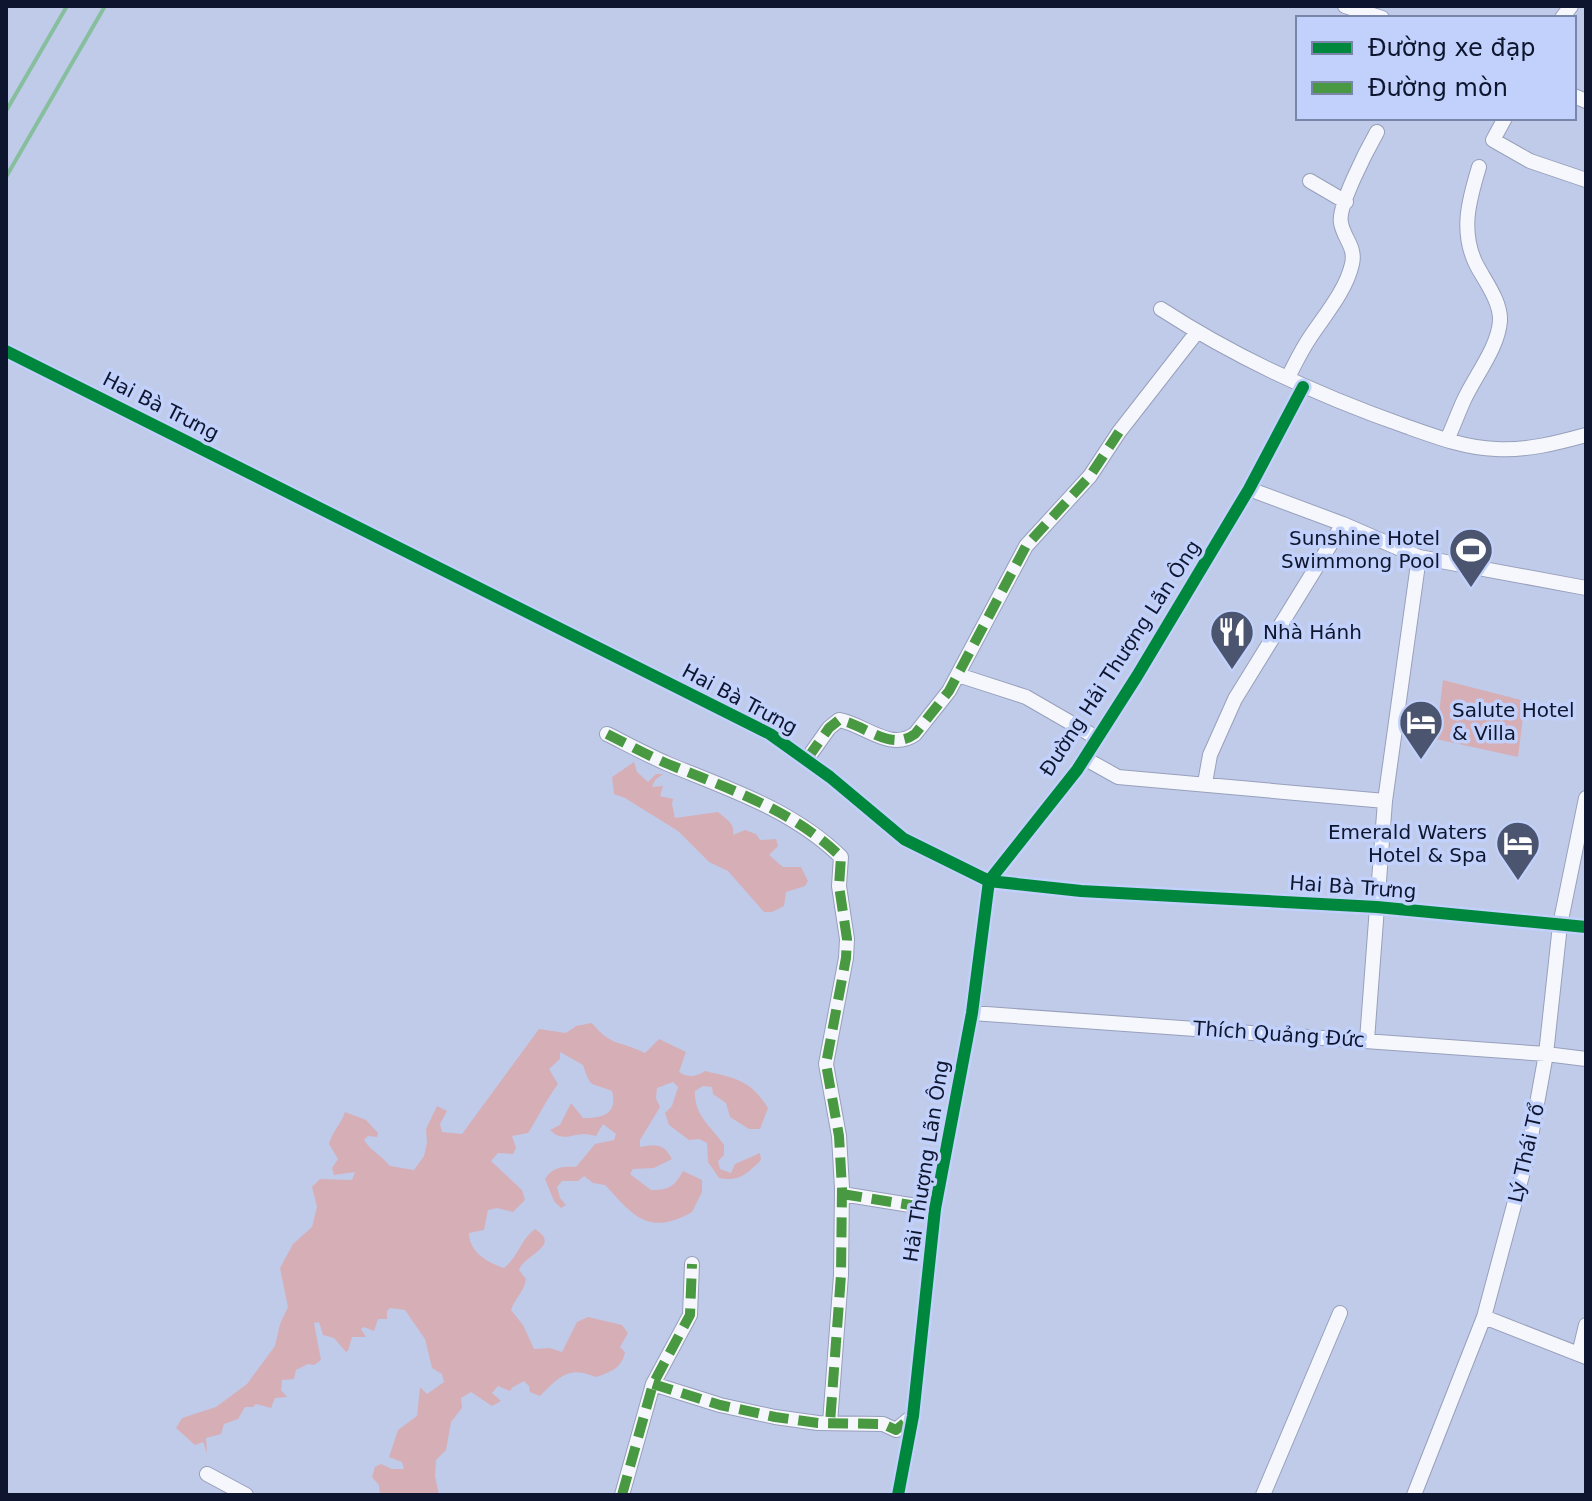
<svg xmlns="http://www.w3.org/2000/svg" width="1592" height="1501" font-family="'DejaVu Sans',sans-serif">
  <style>
    .green { fill: #d6aeb6 }
    .lines { fill: none; stroke-linecap: round; stroke-linejoin: round }
    .stream { stroke: #87bf9e; stroke-width: 4 }
    .minor-casing { stroke: #97a0bb; stroke-width: 16 }
    .minor { stroke: #f6f7fc; stroke-width: 14 }
    .quiet { stroke: #499842; stroke-width: 10; stroke-dasharray: 20 10; stroke-linecap: butt }
    .cycleway-casing { stroke: #c1d1fb; stroke-width: 17 }
    .cycleway { stroke: #00873e; stroke-width: 12 }
    .labels { text-anchor: middle; dominant-baseline: central; stroke-width: 7; stroke-linejoin: round; paint-order: stroke }
    .street-label { font-size: 20px; fill: #0e152e; stroke: #c1d1fb }
    .poi-label { font-size: 20px; fill: #0e152e; stroke: #c1d1fb; text-anchor: end }
  </style>
  <rect width="100%" height="100%" fill="#c0cbea"/>
  <path class="green" d="M 1443,680 L 1525,701 L 1518,757 L 1436,739 Z
    M 634,762 L 637,772 L 648,782 L 656,774 L 663,774 L 655,780 L 652,787 L 663,786 L 660,796 L 673,799 L 672,804 L 675,818 L 718,812 C 727,820 735,823 733,835 L 745,830 L 756,834 L 760,840 L 776,839 L 778,846 L 769,855 L 783,867 L 801,867 L 808,881 L 805,886 L 786,892 L 784,906 L 772,912 L 764,912 L 728,871 L 709,862 L 678,831 L 625,798 L 614,794 L 612,777 Z
    M 592,1023 C 610,1046 621,1041 645,1053 L 659,1039 L 686,1052 L 679,1072 C 688,1078 696,1077 705,1071 C 734,1078 750,1079 768,1108 L 760,1129 L 749,1129 L 730,1117 L 726,1103 L 713,1094 L 712,1087 L 703,1086 L 695,1091 C 694,1116 711,1126 724,1145 L 724,1155 L 718,1161 L 720,1169 L 731,1173 L 735,1164 L 760,1153 L 761,1160 C 747,1174 739,1182 719,1178 L 708,1162 L 707,1143 L 699,1139 L 689,1140 L 669,1125 L 665,1113 L 672,1106 L 678,1087 L 673,1082 L 657,1088 L 656,1098 L 660,1107 L 640,1140 L 640,1147 C 655,1144 664,1143 672,1159 L 654,1168 L 633,1169 L 630,1174 L 651,1190 C 669,1190 674,1187 683,1171 L 702,1180 L 702,1192 L 692,1212 C 648,1237 633,1215 605,1185 L 593,1183 L 584,1176 L 578,1181 L 562,1181 L 557,1187 L 560,1198 L 566,1205 L 561,1208 L 554,1201 L 545,1179 C 552,1167 563,1166 576,1167 L 595,1144 L 614,1140 L 616,1134 L 603,1124 L 596,1136 C 574,1129 565,1145 550,1130 L 560,1125 L 571,1103 L 583,1118 C 602,1118 618,1115 612,1091 C 590,1082 591,1089 583,1065 L 560,1052 L 560,1059 L 549,1069 L 558,1084 C 546,1100 539,1116 528,1133 L 512,1136 L 516,1148 L 513,1154 L 498,1153 L 491,1161 L 522,1190 L 525,1200 L 513,1212 L 497,1208 L 488,1210 L 484,1230 L 469,1233 C 469,1252 488,1263 504,1268 C 518,1257 521,1239 535,1229 C 562,1246 525,1254 519,1270 L 526,1279 C 524,1292 515,1298 511,1310 L 523,1325 L 534,1349 L 550,1348 L 562,1352 L 577,1322 L 588,1317 L 622,1325 L 628,1333 L 620,1347 L 625,1352 C 622,1368 611,1372 596,1377 C 568,1365 559,1377 540,1396 L 530,1392 L 529,1386 L 524,1381 L 513,1387 L 510,1391 L 498,1386 L 492,1393 L 501,1401 L 492,1406 L 471,1392 L 461,1398 L 462,1408 L 451,1422 L 446,1450 L 436,1460 L 435,1476 L 439,1495 L 380,1495 L 379,1485 L 372,1477 L 375,1467 L 381,1464 L 392,1469 L 404,1469 L 402,1462 L 389,1457 L 398,1430 L 417,1416 L 420,1387 L 427,1394 L 444,1382 L 442,1374 L 432,1368 L 425,1339 L 405,1310 L 390,1308 L 387,1311 L 387,1319 L 378,1319 L 374,1331 L 364,1327 L 361,1329 L 366,1337 L 352,1337 L 348,1351 L 346,1352 L 334,1338 L 323,1335 L 319,1322 L 314,1323 L 321,1360 L 314,1365 L 308,1364 L 296,1370 L 294,1379 L 282,1380 L 281,1390 L 287,1397 L 275,1398 L 271,1408 L 256,1404 L 253,1407 L 245,1407 L 238,1419 L 224,1424 L 221,1434 L 206,1438 L 207,1453 L 203,1442 L 195,1445 L 176,1428 L 182,1418 L 216,1407 L 247,1384 L 275,1346 L 280,1324 L 288,1307 L 280,1268 L 293,1244 L 312,1227 L 317,1207 L 312,1187 L 320,1179 L 352,1180 L 355,1172 L 334,1175 L 332,1168 L 338,1159 L 329,1144 C 332,1132 341,1124 345,1112 L 366,1120 L 378,1133 L 377,1137 L 368,1136 L 364,1140 C 370,1150 381,1155 390,1166 L 414,1170 L 424,1156 L 427,1143 L 426,1129 L 437,1106 L 447,1111 L 440,1124 L 442,1132 L 462,1134 L 539,1029 L 566,1033 L 576,1026 Z"/>
  <g class="lines">
    <path class="stream" d="M 6,111 L 67,6
      M 6,177 L 105,6"/>
    <g class="minor-casing">
      <path id="minor" d="M 1345,6 L 1382,18
        M 1562,18 L 1571,6
        M 1574,96 L 1586,101
        M 1505,118 L 1493,140 L 1530,161 L 1586,180
        M 1310,181 L 1346,202
        M 1161,309 C 1238,359 1322,397 1408,427 C 1436,437 1466,448 1496,449 C 1526,451 1557,443 1586,435
        M 6,351 L 770,734 L 830,777 L 904,839 L 989,881 L 1081,891 L 1377,907 L 1586,927
        M 1288,377 C 1295,364 1301,351 1309,339 C 1324,316 1346,291 1352,264 C 1356,247 1344,239 1341,223 C 1337,207 1368,148 1377,132
        M 1447,440 C 1453,427 1458,413 1464,400 C 1475,376 1498,348 1500,321 C 1501,301 1484,280 1476,264 C 1460,231 1469,200 1479,167
        M 1249,489 L 1343,524 L 1419,557 L 1586,588
        M 958,675 L 1026,697 L 1097,738
        M 607,734 C 627,744 647,755 668,764 C 729,789 793,810 841,857 L 839,886 L 847,939 L 846,958 L 826,1064 L 839,1136 L 842,1188 L 841,1275 L 830,1423
        M 1084,758 L 1118,777 L 1385,801
        M 807,759 L 829,728 L 839,720 C 864,724 890,752 915,734 L 949,691 L 1026,546 L 1090,476 L 1119,432 L 1197,332
        M 1205,783 L 1210,755 L 1235,699 L 1343,524
        M 972,1013 L 1546,1054 L 1586,1059
        M 1367,1040 L 1385,801 L 1419,557
        M 842,1194 L 935,1209
        M 1484,1317 L 1586,1357
        M 1579,1354 L 1586,1325
        M 653,1384 L 720,1405 L 775,1417 L 818,1423 L 883,1424 L 896,1430 L 913,1416
        M 207,1474 L 246,1495
        M 622,1495 L 653,1384 L 690,1315 L 692,1264
        M 898,1495 L 913,1416 L 935,1209 L 972,1013 L 989,881 L 1077,770 L 1137,676 L 1249,489 L 1303,387
        M 1263,1495 L 1340,1313
        M 1414,1495 L 1484,1317 L 1528,1153 L 1546,1054 L 1560,925 L 1586,798"/>
    </g>
    <use href="#minor" class="minor"/>
    <path class="quiet" d="M 607,734 C 627,744 647,755 668,764 C 729,789 793,810 841,857 L 839,886 L 847,939 L 846,958 L 826,1064 L 839,1136 L 842,1188 L 841,1275 L 830,1423
      M 807,759 L 829,728 L 839,720 C 864,724 890,752 915,734 L 949,691 L 1026,546 L 1090,476 L 1119,432
      M 842,1194 L 935,1209
      M 653,1384 L 720,1405 L 775,1417 L 818,1423 L 883,1424 L 896,1430 L 913,1416
      M 622,1495 L 653,1384 L 690,1315 L 692,1264"/>
    <g class="cycleway-casing">
      <path id="cycleway" d="M 6,351 L 770,734 L 830,777 L 904,839 L 989,881 L 1081,891 L 1377,907 L 1586,927
        M 898,1495 L 913,1416 L 935,1209 L 972,1013 L 989,881 L 1077,770 L 1137,676 L 1249,489 L 1303,387"/>
    </g>
    <use href="#cycleway" class="cycleway"/>
  </g>
  <defs>
    <g id="stadium-pin" transform="scale(2.3)"><path d="M0 17L-7.5 6A9.5 9.5 0 1 1 7.5 6Z" fill="#4c5570" stroke="#c1d1fb"/><path d="M0-5a6.5 5 0 1 0 0 10a6.5 5 0 1 0 0-10ZM-3.5-1.8h7v3.6h-7Z" fill="#fff"/></g>
    <g id="restaurant-pin" transform="scale(2.3)"><path d="M0 17L-7.5 6A9.5 9.5 0 1 1 7.5 6Z" fill="#4c5570" stroke="#c1d1fb"/><path d="M-5-6h1v4h1v-4h1v4h1v-4h1v5L-1.5 .5V6h-2V.5L-5-1ZM5-6V6H3V1.5H1.5Q1.5-4 5-6Z" fill="#fff"/></g>
    <g id="hotel-pin" transform="scale(2.3)"><path d="M0 17L-7.5 6A9.5 9.5 0 1 1 7.5 6Z" fill="#4c5570" stroke="#c1d1fb"/><path d="M-6-4.5h1.5V1H6V5H4.5V3h-9V5H-6ZM-4 0a1.8 1.8 0 1 1 3.6 0ZM.5 0V-2.5h3Q6-2.5 6 0Z" fill="#fff"/></g>
  </defs>
  <g fill-rule="evenodd">
    <use href="#stadium-pin" x="1471" y="550"/>
    <use href="#restaurant-pin" x="1232" y="632"/>
    <use href="#hotel-pin" x="1421" y="722"/>
    <use href="#hotel-pin" x="1518" y="843"/>
  </g>
  <g class="labels">
    <g class="street-label">
      <text transform="translate(161 406) rotate(27)">Hai Bà Trưng</text>
      <text transform="translate(1120 658) rotate(-57)">Đường Hải Thượng Lãn Ông</text>
      <text transform="translate(740 699) rotate(28)">Hai Bà Trưng</text>
      <text transform="translate(1353 887) rotate(4)">Hai Bà Trưng</text>
      <text transform="translate(1279 1034) rotate(4)">Thích Quảng Đức</text>
      <text transform="translate(1526 1153) rotate(-77)">Lý Thái Tổ</text>
      <text transform="translate(926 1161) rotate(-81)">Hải Thượng Lãn Ông</text>
    </g>
    <g class="poi-label">
      <text x="1440" y="538">Sunshine Hotel<tspan x="1440" dy="23">Swimmong Pool</tspan></text>
      <text x="1263" y="632" text-anchor="start">Nhà Hánh</text>
      <text x="1452" y="710" text-anchor="start">Salute Hotel<tspan x="1452" dy="23">&amp; Villa</tspan></text>
      <text x="1487" y="832">Emerald Waters<tspan x="1487" dy="23">Hotel &amp; Spa</tspan></text>
    </g>
  </g>
  <rect width="1592" height="1501" fill="none" stroke="#0e152e" stroke-width="16"/>
  <rect x="1296" y="16" width="280" height="104" fill="#c1d1fb" stroke="#7986a9" stroke-width="2"/>
  <rect x="1312" y="42" width="40" height="12" fill="#00873e" stroke="#7986a9" stroke-width="2"/>
  <text x="1368" y="56" font-size="24" fill="#0e152e">Đường xe đạp</text>
  <rect x="1312" y="82" width="40" height="12" fill="#499842" stroke="#7986a9" stroke-width="2"/>
  <text x="1368" y="96" font-size="24" fill="#0e152e">Đường mòn</text>
</svg>
